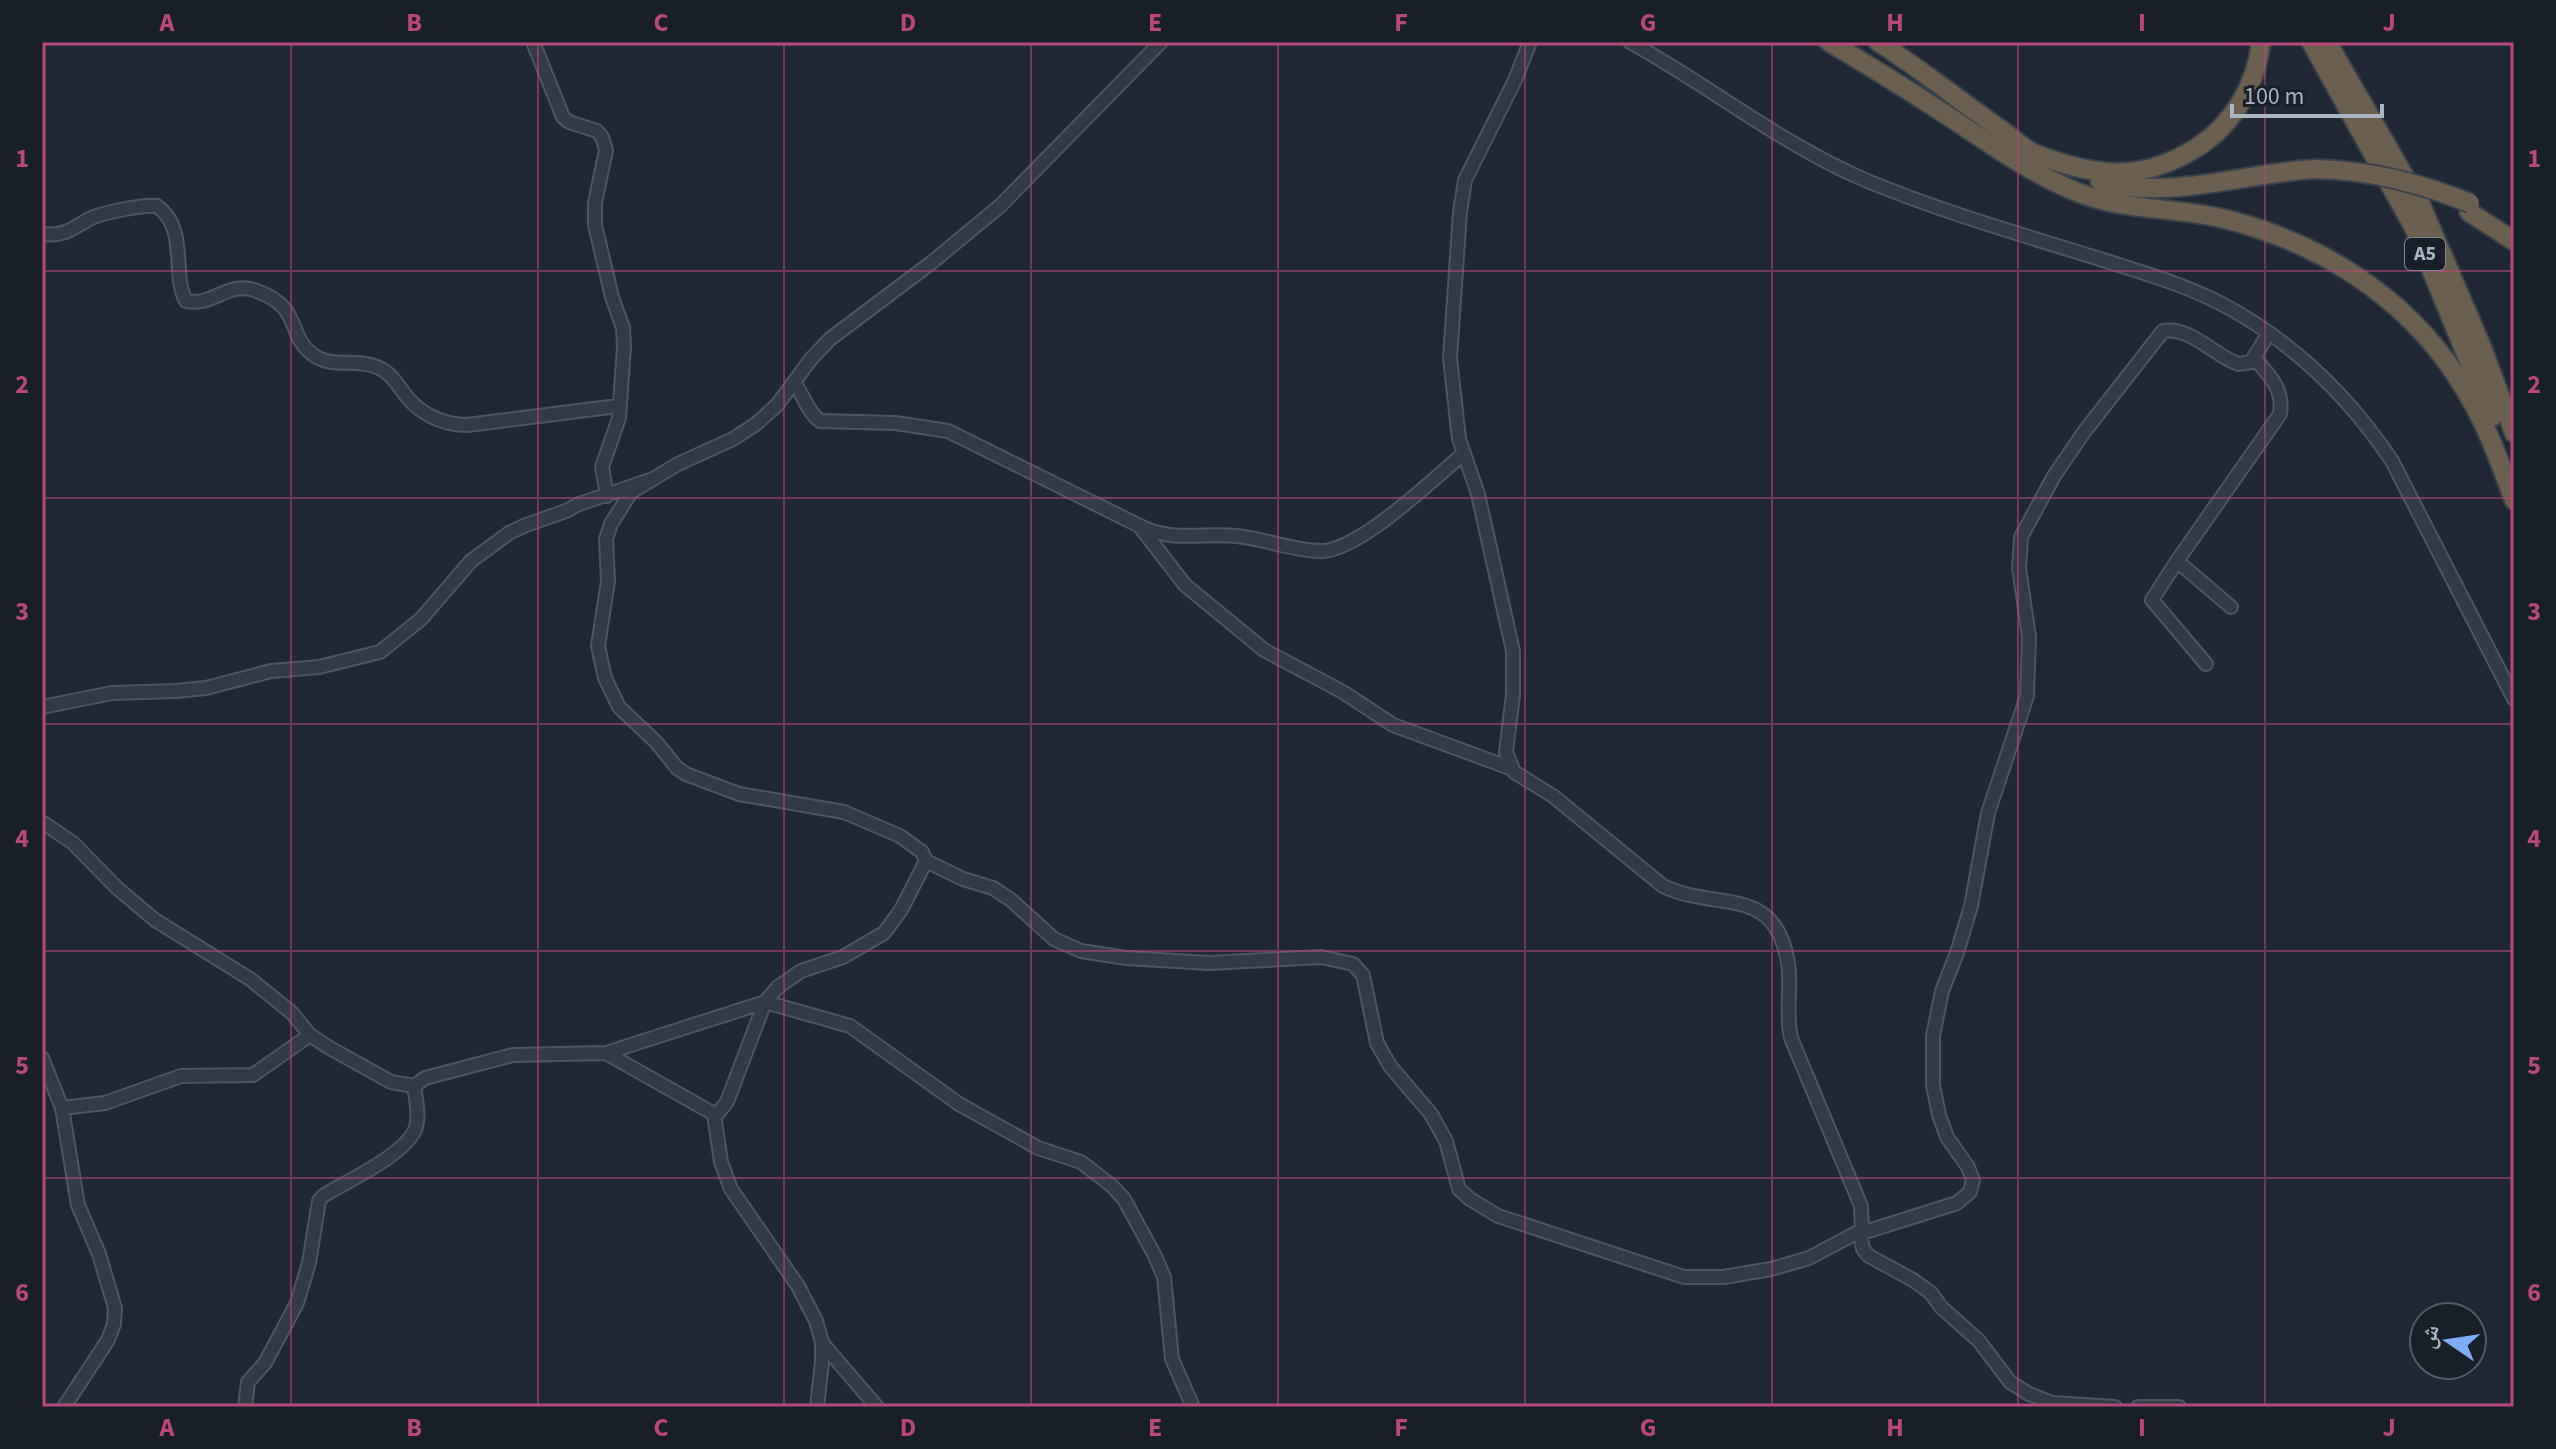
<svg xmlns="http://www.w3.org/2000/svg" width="2556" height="1449" font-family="'Source Sans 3','Noto Naskh Arabic',sans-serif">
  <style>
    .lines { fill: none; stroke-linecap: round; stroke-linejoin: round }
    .minor-casing { stroke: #4d5560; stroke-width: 16 }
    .highway-casing { stroke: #3a424c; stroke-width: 22 }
    .minor { stroke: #323a45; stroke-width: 12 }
    .highway { stroke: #6b604f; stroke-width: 18 }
    .highway-bridge-casing { stroke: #3a424c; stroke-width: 22; stroke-linecap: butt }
    .highway-bridge { stroke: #6b604f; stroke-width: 18 }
    .grid { fill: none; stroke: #bb477a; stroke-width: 2; stroke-opacity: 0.55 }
    .labels { text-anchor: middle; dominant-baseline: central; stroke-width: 7; stroke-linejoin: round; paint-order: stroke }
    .shield { fill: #181f29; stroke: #808894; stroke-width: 2 }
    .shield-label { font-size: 20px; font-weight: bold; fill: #acb5c2 }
    .neatline { fill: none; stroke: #bb477a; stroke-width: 3 }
    .grid-label { font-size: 26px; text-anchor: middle; font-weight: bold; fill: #bb477a }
  </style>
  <rect width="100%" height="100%" fill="#1f2834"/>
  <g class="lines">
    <g class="minor-casing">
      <path id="minor" d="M 533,42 L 563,117 L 569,122 L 597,131 L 602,137 L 606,150 L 595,203 L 595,225 L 612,297 L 623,328 L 624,347 L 619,418 L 602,467 L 607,496
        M 1530,42 L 1515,80 L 1465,180 L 1460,212 L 1450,358 L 1459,439 L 1478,494 L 1513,651 L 1513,695 L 1506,752 L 1514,772 L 1553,796 L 1663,886 C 1717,912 1775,883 1788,963 C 1792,988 1785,1013 1791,1038 L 1861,1206 L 1862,1233 L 1957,1203 L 1970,1192 L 1973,1180 L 1968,1167 L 1947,1137 L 1939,1115 L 1933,1085 L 1933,1036 L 1942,991 L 1957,953 L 1971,906 L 1988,813 L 2027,696 L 2029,637 L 2019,568 L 2021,537 L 2054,476 L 2084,432 L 2163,331 C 2190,326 2215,356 2238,364 L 2251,362 L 2269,333
        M 1630,42 C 1710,86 1781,144 1865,180 C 1939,211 2023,235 2100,259 C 2144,273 2190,286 2231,309 C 2297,346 2350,398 2392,461 L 2514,699
        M 42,234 C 63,237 72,229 89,219 C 101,213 144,204 157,206 C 189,229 171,274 186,301 C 214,307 227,280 257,291 C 303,308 286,334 312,354 C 331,369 356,358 377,367 C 392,373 398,386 407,397 C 422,415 444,425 467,425 L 618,406
        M 795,384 C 803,395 809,414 820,421 L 895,423 L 948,431 L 1146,529 C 1176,541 1205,533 1237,536 C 1265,539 1293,551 1322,551 C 1360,550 1432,480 1462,455
        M 1141,528 L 1185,585 L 1264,650 L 1343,692 L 1393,725 L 1510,768
        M 2177,561 L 2231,607
        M 2206,664 L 2152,600 L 2177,561 L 2280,414 C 2284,389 2270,376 2254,358
        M 42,707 L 112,693 L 176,691 L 206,688 L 271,671 L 319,667 L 380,652 L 421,619 L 471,561 L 509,533 L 526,525 L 566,511 L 579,504 L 653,479 L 678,464 L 733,439 L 756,424 L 777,405 L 811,359 L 830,339 L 931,263 L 1000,206 L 1161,42
        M 42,822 L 73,843 L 117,888 L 155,920 L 250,979 L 292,1013 L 310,1035 L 328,1047 L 391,1082 L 414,1086 L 425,1078 L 513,1055 L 606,1053 L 714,1114 L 718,1113 L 727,1102 L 765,1002 L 778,987 L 801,971 L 843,957 L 884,933 L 901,910 L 926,861 L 922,852 L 900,836 L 844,812 L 739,794 L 686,774 L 677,768 L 657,743 L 619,707 L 605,678 L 598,646 L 608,581 L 606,539 L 611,524 L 631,492 L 653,479
        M 926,861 L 963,879 L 993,888 L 1011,900 L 1054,939 L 1081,951 L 1126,958 L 1209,963 L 1321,957 L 1353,964 L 1363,975 L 1377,1043 L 1390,1066 L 1431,1114 L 1446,1141 L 1459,1189 L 1470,1199 L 1498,1216 L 1684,1277 L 1724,1277 L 1771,1269 L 1809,1258 L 1860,1231 L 1863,1249 L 1869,1256 L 1913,1280 L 1931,1293 L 1941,1307 L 1979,1341 L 2010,1382 L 2029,1394 L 2052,1403 L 2115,1407
        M 606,1053 L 765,1002 L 850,1026 L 959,1104 L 1038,1148 L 1081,1162 L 1112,1186 L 1124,1199 L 1155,1256 L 1164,1277 L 1172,1359 L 1193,1407
        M 42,1058 L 62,1108 L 78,1205 L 99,1254 L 115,1308 L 114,1324 L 108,1340 L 64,1407
        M 62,1108 L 105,1103 L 181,1076 L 253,1075 L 310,1035
        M 714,1114 L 721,1162 L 731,1189 L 798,1286 L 816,1321 L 822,1342 L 822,1362 L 817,1407
        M 822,1343 L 877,1407
        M 245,1407 L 248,1382 L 265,1363 L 297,1303 L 309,1263 L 319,1201 L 323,1196 C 347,1181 403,1156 415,1130 C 420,1117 416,1099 414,1086
        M 2138,1407 L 2179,1407"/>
    </g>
    <g class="highway-casing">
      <path id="highway" d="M 1829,42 C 1868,65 1905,88 1942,112 C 1986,141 2028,172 2077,192 C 2123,211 2177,207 2225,219 C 2328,245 2419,305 2471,400 C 2489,431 2501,466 2514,500
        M 1878,42 C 1921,69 1961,102 2003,131 C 2014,139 2026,151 2038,155 C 2096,177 2142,182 2196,148 C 2233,125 2256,85 2261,42
        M 2311,42 L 2414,228 L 2492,417
        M 2327,42 L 2421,205 L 2481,345 L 2514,433
        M 2100,182 C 2171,200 2244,173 2315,169
        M 2469,212 L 2514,241"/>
    </g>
    <use href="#minor" class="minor"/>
    <use href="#highway" class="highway"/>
    <g class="highway-bridge-casing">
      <path id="highway-bridge" d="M 2315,169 C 2370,170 2419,183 2470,203"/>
    </g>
    <use href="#highway-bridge" class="highway-bridge"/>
  </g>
  <path class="grid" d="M 291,42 L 291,1407M 538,42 L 538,1407M 784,42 L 784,1407M 1031,42 L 1031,1407M 1278,42 L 1278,1407M 1525,42 L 1525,1407M 1772,42 L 1772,1407M 2018,42 L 2018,1407M 2265,42 L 2265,1407M 42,271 L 2514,271M 42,498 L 2514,498M 42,724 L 2514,724M 42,951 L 2514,951M 42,1178 L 2514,1178"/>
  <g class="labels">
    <rect class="shield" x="2405" y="238" width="40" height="32" rx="6"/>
    <g class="shield-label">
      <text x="2425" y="254">A5</text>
    </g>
  </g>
  <rect width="2556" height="1449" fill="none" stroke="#181f29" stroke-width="88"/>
  <g transform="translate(2448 1341) rotate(283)"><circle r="38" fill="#181f29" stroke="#535b66" stroke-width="2"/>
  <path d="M0-6L14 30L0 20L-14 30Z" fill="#7dadf6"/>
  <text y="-12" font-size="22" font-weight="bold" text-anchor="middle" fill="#acb5c2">ش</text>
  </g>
  <path d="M2232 104v12h150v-12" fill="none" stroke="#acb5c2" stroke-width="4"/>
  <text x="2244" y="104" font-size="24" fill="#acb5c2" stroke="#181f29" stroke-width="6" paint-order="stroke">100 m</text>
  <rect x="44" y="44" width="2468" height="1361" class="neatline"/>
  <g class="grid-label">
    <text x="167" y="31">A</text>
    <text x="414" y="31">B</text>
    <text x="661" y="31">C</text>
    <text x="908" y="31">D</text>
    <text x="1155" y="31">E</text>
    <text x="1401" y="31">F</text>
    <text x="1648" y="31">G</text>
    <text x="1895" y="31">H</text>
    <text x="2142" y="31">I</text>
    <text x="2389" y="31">J</text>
    <text x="22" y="167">1</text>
    <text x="2534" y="167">1</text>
    <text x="22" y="393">2</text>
    <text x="2534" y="393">2</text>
    <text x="22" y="620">3</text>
    <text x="2534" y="620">3</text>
    <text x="22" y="847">4</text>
    <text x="2534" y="847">4</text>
    <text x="22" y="1074">5</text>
    <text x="2534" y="1074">5</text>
    <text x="22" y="1301">6</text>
    <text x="2534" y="1301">6</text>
    <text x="167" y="1436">A</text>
    <text x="414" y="1436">B</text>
    <text x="661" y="1436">C</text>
    <text x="908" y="1436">D</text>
    <text x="1155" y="1436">E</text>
    <text x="1401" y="1436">F</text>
    <text x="1648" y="1436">G</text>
    <text x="1895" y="1436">H</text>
    <text x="2142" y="1436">I</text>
    <text x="2389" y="1436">J</text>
  </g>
</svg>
